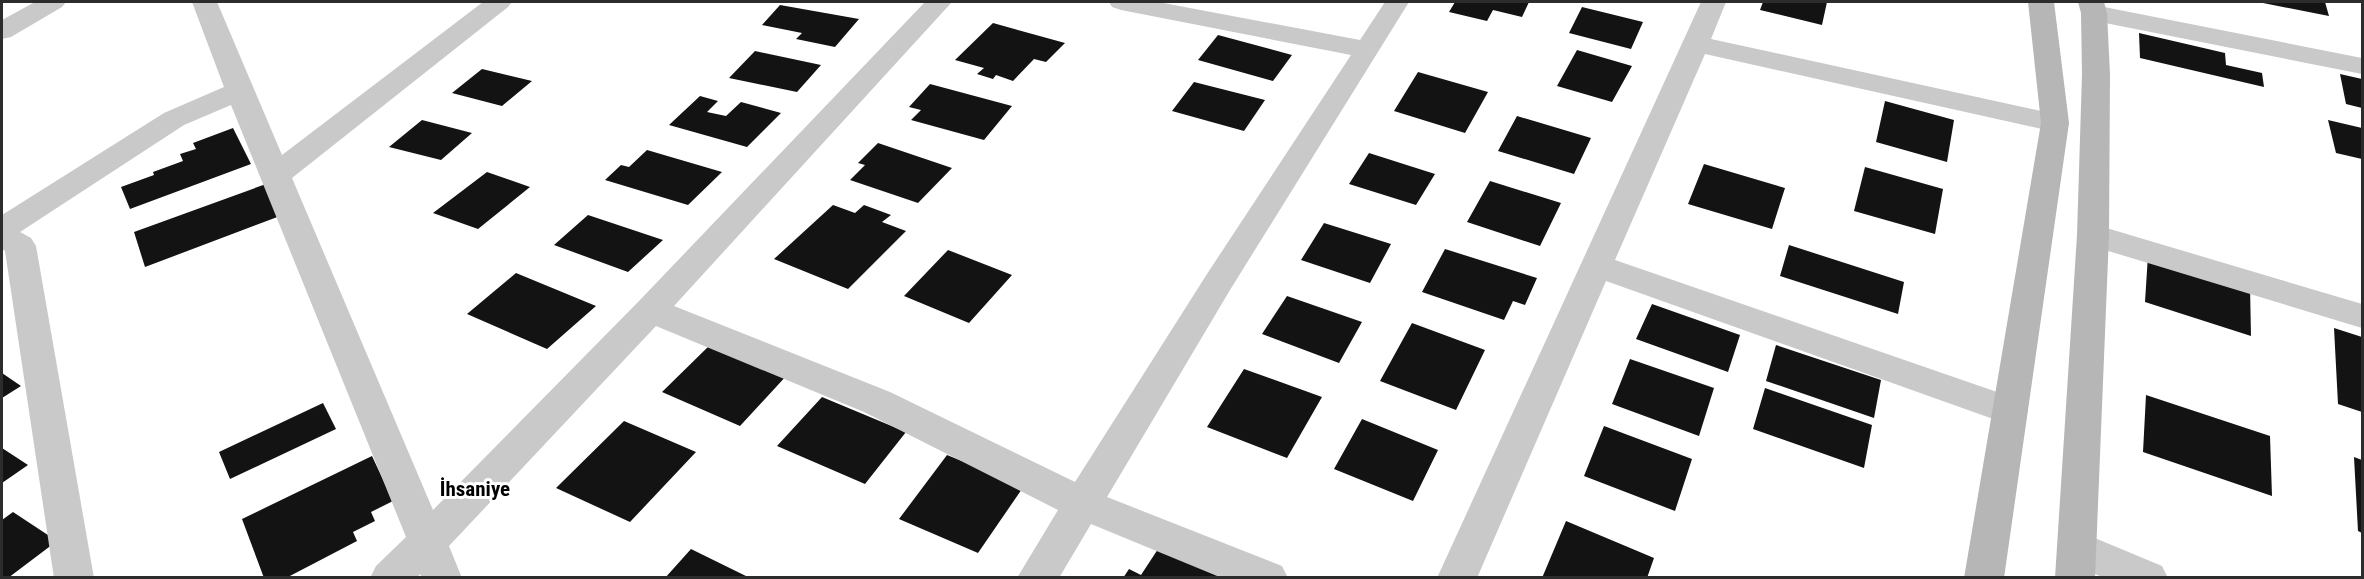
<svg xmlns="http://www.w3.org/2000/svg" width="2364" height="579" font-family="'Roboto Condensed',sans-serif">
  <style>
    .building { fill: #131313 }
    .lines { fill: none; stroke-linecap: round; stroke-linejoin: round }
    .street { fill: #c9c9c9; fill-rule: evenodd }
    .secondary { fill: #b6b6b6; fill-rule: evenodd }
    .labels { text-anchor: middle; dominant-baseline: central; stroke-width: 6; stroke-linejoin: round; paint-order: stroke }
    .district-label { font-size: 21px; font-weight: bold; fill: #000; stroke: #fff }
  </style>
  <rect width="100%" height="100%" fill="#fff"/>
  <path class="building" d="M 1455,2 L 1529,2 L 1522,17 L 1493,10 L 1487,21 L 1449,12 Z
    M 1763,2 L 1827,2 L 1822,25 L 1760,10 Z
    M 2263,2 L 2325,2 L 2329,16 L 2263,3 Z
    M 780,5 L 859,19 L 835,47 L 796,39 L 802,33 L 762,25 Z
    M 1582,7 L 1643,22 L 1631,49 L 1569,33 Z
    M 993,23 L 1065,43 L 1046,62 L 1034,59 L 1013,81 L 996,75 L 993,79 L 977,74 L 984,68 L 955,60 Z
    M 2139,33 L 2225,53 L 2226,65 L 2262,73 L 2264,87 L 2140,58 Z
    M 1218,35 L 1292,55 L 1273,81 L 1198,60 Z
    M 1577,50 L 1632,66 L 1612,102 L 1557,86 Z
    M 755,51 L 821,65 L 797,92 L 729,78 Z
    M 482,69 L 532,81 L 502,106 L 452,93 Z
    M 1418,72 L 1488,92 L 1465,133 L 1394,111 Z
    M 2340,74 L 2362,79 L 2362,108 L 2346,104 Z
    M 1194,82 L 1265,100 L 1244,131 L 1172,111 Z
    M 930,84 L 1012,106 L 984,140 L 911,120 L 921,110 L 909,107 Z
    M 700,96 L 718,101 L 707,112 L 726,116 L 741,102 L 781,113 L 747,147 L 669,125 Z
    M 1885,101 L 1954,120 L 1947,162 L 1876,142 Z
    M 1517,116 L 1591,138 L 1574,174 L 1498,151 Z
    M 422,120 L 472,133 L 441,160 L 389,147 Z
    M 2328,120 L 2362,128 L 2362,159 L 2336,153 Z
    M 233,128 L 251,164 L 130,209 L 121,187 L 154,175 L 153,172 L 183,161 L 180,154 L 196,149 L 193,143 Z
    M 878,143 L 952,168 L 918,203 L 850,180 L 865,165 L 858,163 Z
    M 647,150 L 722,172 L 688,205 L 605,180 L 621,165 L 629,167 Z
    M 1369,153 L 1435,174 L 1416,205 L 1349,184 Z
    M 1704,164 L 1785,188 L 1772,229 L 1688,204 Z
    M 1865,167 L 1943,189 L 1935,234 L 1854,211 Z
    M 487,172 L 530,187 L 478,229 L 433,213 Z
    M 1490,181 L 1561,203 L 1540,246 L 1467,222 Z
    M 266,184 L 280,216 L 145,267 L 134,232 Z
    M 833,205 L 855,213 L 864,205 L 891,215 L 882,222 L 906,231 L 848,289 L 774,259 Z
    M 588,215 L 663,240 L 628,272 L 554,245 Z
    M 1324,223 L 1391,244 L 1370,283 L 1301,260 Z
    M 1789,245 L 1904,282 L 1898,314 L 1780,276 Z
    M 1445,249 L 1537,278 L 1525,305 L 1513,301 L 1504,320 L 1422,292 Z
    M 948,250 L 1012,275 L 969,323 L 904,296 Z
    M 2148,255 L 2250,286 L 2251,336 L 2145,302 Z
    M 516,273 L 596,306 L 547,349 L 467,314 Z
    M 1287,296 L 1362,322 L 1339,363 L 1262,334 Z
    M 1652,304 L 1740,335 L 1728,372 L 1636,339 Z
    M 1412,323 L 1485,350 L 1456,410 L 1380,381 Z
    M 2334,328 L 2362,337 L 2362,412 L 2338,404 Z
    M 712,343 L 788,374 L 740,426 L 662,392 Z
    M 1776,345 L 1881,380 L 1874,418 L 1766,381 Z
    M 1630,359 L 1714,388 L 1699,436 L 1612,404 Z
    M 1244,369 L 1322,397 L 1287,458 L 1207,427 Z
    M 2,373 L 21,386 L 2,398 Z
    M 1765,388 L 1872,425 L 1864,468 L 1753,429 Z
    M 2146,395 L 2270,436 L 2272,496 L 2143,452 Z
    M 822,397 L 906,432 L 865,484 L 777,446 Z
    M 323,403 L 336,429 L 230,479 L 219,452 Z
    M 1362,419 L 1438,450 L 1413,501 L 1334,469 Z
    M 624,421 L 696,452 L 630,522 L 556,488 Z
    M 1604,426 L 1692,459 L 1675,511 L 1584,476 Z
    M 2,448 L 28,465 L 2,483 Z
    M 947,455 L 1024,486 L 978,553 L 899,519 Z
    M 372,456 L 393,501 L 371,512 L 375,521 L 353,532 L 357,541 L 286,578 L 264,578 L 242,519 Z
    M 2354,457 L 2362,460 L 2362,533 L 2358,531 Z
    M 13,512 L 57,541 L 8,578 L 2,578 L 2,520 Z
    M 1566,521 L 1654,558 L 1647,578 L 1542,578 Z
    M 1160,546 L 1232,578 L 1123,578 L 1129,569 L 1141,575 Z
    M 691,549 L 750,578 L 665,578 Z"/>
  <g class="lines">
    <path class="street" d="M 35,2 L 66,2 L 62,7 L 11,37 L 2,39 L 2,20 Z
      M 192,2 L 217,2 L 282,155 L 483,2 L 512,2 L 508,7 L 292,178 L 433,510 L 639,301 L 925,2 L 952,2 L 674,306 L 890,392 L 1075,482 L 1207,274 L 1351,55 L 1121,10 L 1112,7 L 1109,2 L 1158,2 L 1360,40 L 1385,2 L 1409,2 L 1230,290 L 1107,497 L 1282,566 L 1288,578 L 1222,578 L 1091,524 L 1059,578 L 1017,578 L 1058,510 L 864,412 L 656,326 L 449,546 L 462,578 L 422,578 L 420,574 L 417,578 L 370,578 L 376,566 L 406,537 L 231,105 L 184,125 L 20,232 L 31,238 L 36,246 L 94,578 L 54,578 L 5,251 L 2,249 L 2,215 L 164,113 L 224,87 Z
      M 1701,2 L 1726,2 L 1711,39 L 2055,114 L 2065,117 L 2069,123 L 2065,129 L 2055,132 L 1705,54 L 1615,260 L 2023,401 L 2028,411 L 2023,421 L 2010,425 L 1606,281 L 1477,578 L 1437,578 Z
      M 2094,5 L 2362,58 L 2362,74 L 2085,19 L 2081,13 L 2085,7 Z
      M 2093,224 L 2362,304 L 2362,328 L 2082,243 L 2077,235 L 2082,227 Z
      M 2078,531 L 2162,566 L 2168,578 L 2104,578 L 2064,560 L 2058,548 L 2064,536 Z"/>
    <path class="secondary" d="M 2028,2 L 2054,2 L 2069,123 L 2004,578 L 1964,578 L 2041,123 Z
      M 2078,2 L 2104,2 L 2107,13 L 2110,74 L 2109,235 L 2095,578 L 2055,578 L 2077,235 L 2082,74 L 2081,13 Z"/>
  </g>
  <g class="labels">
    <g class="district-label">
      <text x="475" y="489">İhsaniye</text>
    </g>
  </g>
  <rect width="2364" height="579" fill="none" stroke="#2c2c2c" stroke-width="6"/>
</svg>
